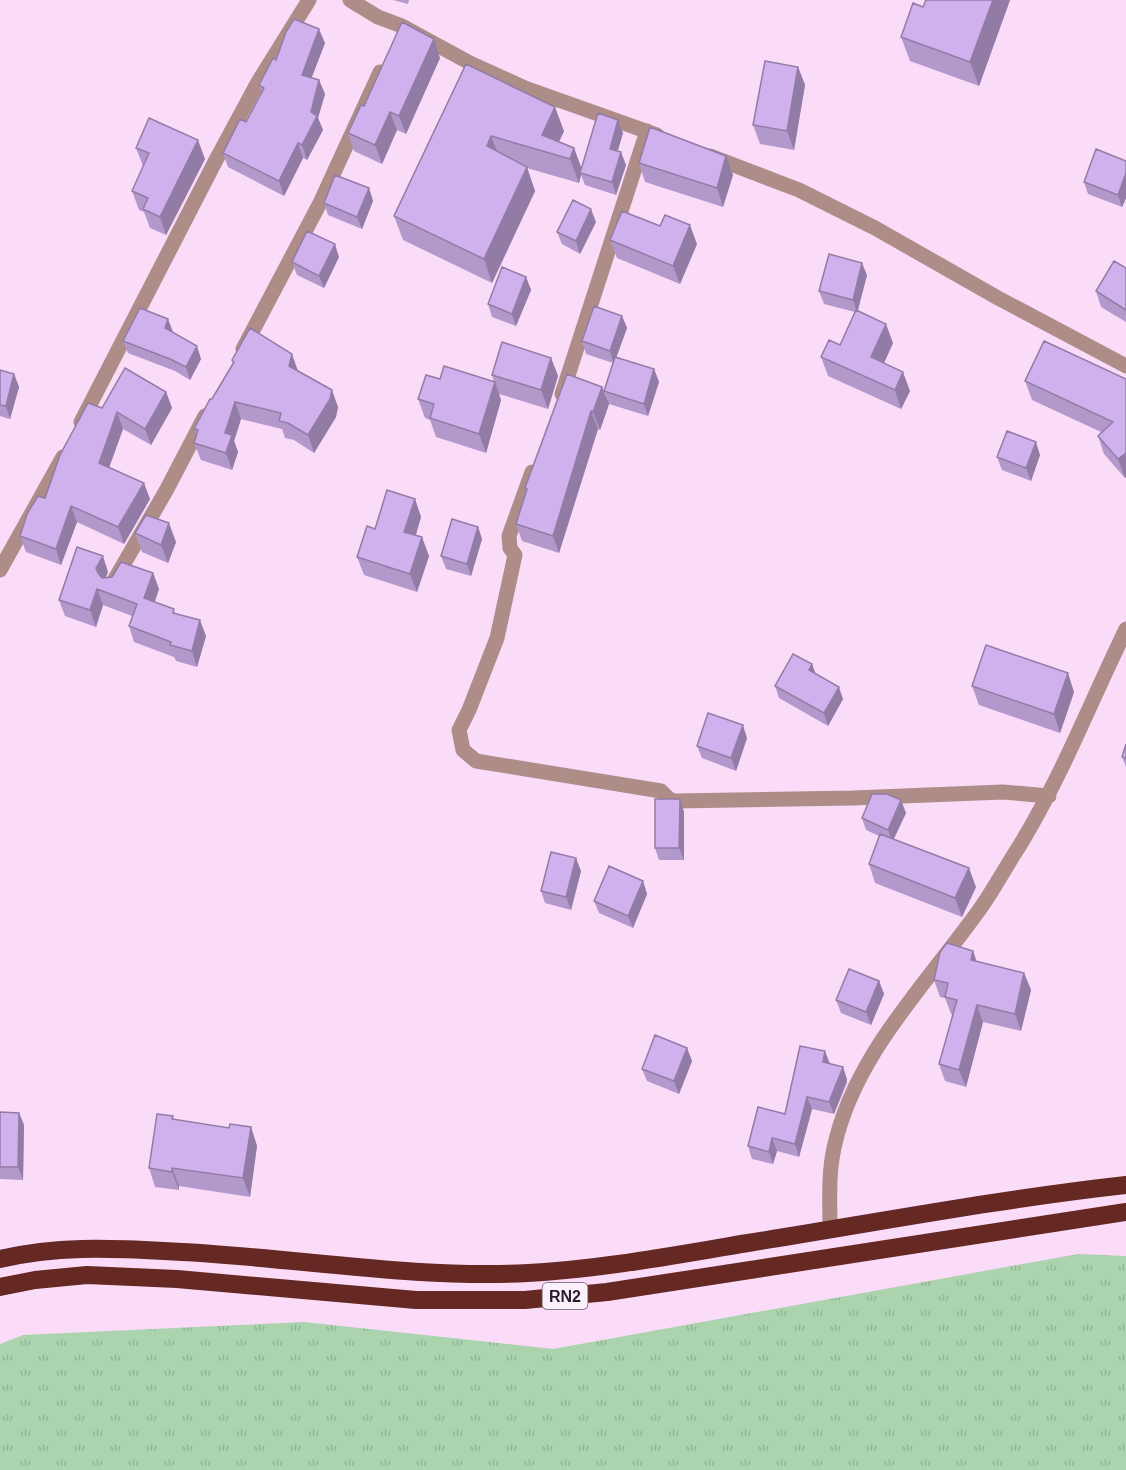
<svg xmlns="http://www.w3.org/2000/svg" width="1126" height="1470" font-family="Arial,sans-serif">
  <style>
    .grass { fill: url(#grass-tufts) }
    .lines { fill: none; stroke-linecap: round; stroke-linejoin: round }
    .street { stroke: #ae8d89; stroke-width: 15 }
    .highway { stroke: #652822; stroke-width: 18 }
    .wall { fill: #b398cc }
    .shaded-wall { fill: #927ca6 }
    .building { fill: #d0b1ed; stroke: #927ca6; stroke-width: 1.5 }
    .labels { text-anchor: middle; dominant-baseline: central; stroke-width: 4.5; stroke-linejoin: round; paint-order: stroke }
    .shield { fill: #fbf1fa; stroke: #6a5a69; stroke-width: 1.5 }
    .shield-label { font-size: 16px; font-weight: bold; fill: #2c1a2b }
  </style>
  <defs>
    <pattern id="grass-tufts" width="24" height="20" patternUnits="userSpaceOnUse" patternTransform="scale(1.5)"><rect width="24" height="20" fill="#aad3ae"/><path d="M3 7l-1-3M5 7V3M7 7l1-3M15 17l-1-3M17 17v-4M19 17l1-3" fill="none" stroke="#92b596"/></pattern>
  </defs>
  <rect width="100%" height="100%" fill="#fadcf9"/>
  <path class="grass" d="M 1078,1254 L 1126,1256 L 1126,1470 L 0,1470 L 0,1344 L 23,1335 L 304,1322 L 553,1349 Z"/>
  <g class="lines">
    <path class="street" d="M 350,0 L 378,17 L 402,26 L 470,63 L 525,88 L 657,135
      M 710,156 L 799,190 L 875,228 L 998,298 L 1126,366
      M 243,349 L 320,203 L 380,72
      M 562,394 L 647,131
      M 81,422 L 216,160 L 258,82 L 309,0
      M 532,472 L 509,536 L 510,548 L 515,555 L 497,638 L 469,710 L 459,730 L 463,750 L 476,761 L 661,791 L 669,799 L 675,801 L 853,798 L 1003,792 L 1049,796
      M 0,570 L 63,457
      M 115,579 L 167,489 L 205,416
      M 830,1230 C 830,1203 828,1175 834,1148 C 854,1054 928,983 982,906 C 995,887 1007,865 1020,845 C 1062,776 1091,701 1126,629"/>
    <path class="highway" d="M 0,1259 C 56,1246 107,1248 164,1251 C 286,1256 406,1279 528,1273 C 602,1269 675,1255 748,1243 C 874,1223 1000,1199 1126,1185
      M 0,1287 L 35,1280 L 87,1275 L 177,1279 L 416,1300 L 525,1300 L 607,1292 L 1126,1212"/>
  </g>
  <path class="wall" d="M 393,0 L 409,0 L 408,4 Z
    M 926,0 L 1010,0 L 979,86 L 910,61 L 901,37 L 923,7 Z
    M 325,43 L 311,78 L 319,80 L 325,94 L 318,118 L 323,130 L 307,160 L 303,158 L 284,196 L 228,167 L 223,153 L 246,122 L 262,93 L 259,85 L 276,60 Z
    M 440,58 L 406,134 L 397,130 L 382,164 L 354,151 L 348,133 L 364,106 Z
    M 466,64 L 564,131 L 559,142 L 574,148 L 581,169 L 618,120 L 623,133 L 617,151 L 626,165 L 616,195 L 585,185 L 581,175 L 579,183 L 527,168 L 535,191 L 492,283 L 403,240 L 394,216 Z
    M 798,67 L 805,85 L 794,150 L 760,144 L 753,125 Z
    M 136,148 L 205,159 L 166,235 L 150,228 L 144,212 L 139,210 L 132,191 L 143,166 Z
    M 1126,161 L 1126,198 L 1122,207 L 1088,194 L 1084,182 Z
    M 639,163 L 733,175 L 723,207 L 645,182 Z
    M 369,188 L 373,201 L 362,229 L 328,215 L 324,203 Z
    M 596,222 L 580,254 L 562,244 L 557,232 Z
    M 610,240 L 697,244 L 680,284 L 617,258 Z
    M 339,257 L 324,288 L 297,275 L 292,262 Z
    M 1126,268 L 1126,322 L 1101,307 L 1096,291 Z
    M 867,275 L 858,311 L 893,343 L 884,363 L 910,391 L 901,409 L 828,376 L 821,357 L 840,345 L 855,312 L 824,304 L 819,291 Z
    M 526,277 L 531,290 L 516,326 L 492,317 L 488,304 Z
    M 622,316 L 627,328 L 616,357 L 654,369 L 659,382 L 648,416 L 609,404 L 604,391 L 613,363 L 586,354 L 582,341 Z
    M 173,332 L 172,333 L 201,359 L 190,380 L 175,371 L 128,353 L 123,341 Z
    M 551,358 L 558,376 L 548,409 L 499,394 L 501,400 L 486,453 L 436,437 L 430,420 L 425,418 L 418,399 L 440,379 L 494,382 L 492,375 Z
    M 232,360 L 298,371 L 338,407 L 336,417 L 314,453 L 294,440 L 285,438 L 282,429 L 241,419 L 234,441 L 238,452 L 232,470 L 201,460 L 194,443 L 197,436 L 194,429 L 233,364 Z
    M 0,370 L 14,374 L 19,387 L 10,419 L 0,416 Z
    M 1126,379 L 1125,478 L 1104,454 L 1098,436 L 1101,432 L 1032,400 L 1025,381 Z
    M 602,387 L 609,404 L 600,430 L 598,429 L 559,553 L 522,541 L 516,524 L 526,492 L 525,488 Z
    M 166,392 L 172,408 L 151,445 L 123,429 L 109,467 L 150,499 L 124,544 L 77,522 L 61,565 L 26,552 L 20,536 L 45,498 L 102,408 Z
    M 1040,455 L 1031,481 L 1002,470 L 997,457 Z
    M 415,499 L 421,517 L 416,535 L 429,556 L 417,592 L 364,575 L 357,557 L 375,529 Z
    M 478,527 L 482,539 L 471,576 L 446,569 L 441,556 Z
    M 135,533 L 176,542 L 168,563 L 142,552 Z
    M 108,572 L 106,577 L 153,573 L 159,589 L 155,602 L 176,613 L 206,636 L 197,667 L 176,661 L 174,657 L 134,642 L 129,626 L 132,616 L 103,605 L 96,627 L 65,616 L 59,600 Z
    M 812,664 L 815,674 L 843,699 L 828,726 L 779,698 L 775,686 Z
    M 972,686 L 1074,692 L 1060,733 L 979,705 Z
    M 747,738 L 736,771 L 702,758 L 697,746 Z
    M 1126,744 L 1126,767 L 1122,757 Z
    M 684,812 L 684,860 L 659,860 L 655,848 Z
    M 906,813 L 894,839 L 976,887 L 962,917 L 875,883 L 869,864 L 879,836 L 866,830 L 862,818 Z
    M 581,871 L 571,910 L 545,903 L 541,891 Z
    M 643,881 L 647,894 L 633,928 L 599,913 L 594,901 Z
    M 973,951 L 976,961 L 1024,973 L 1031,990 L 1021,1031 L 983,1022 L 966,1087 L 945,1081 L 939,1064 L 953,1015 L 951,1014 L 945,998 L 940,997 L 934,980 Z
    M 879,981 L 884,994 L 871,1025 L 841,1013 L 836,1000 Z
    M 687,1048 L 692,1061 L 679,1094 L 647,1081 L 642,1069 Z
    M 830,1064 L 843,1067 L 847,1080 L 847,1083 L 834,1114 L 812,1109 L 799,1157 L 777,1151 L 773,1164 L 752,1159 L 748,1146 L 785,1114 Z
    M 0,1112 L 19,1113 L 24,1125 L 23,1180 L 0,1179 Z
    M 173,1116 L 174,1119 L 229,1128 L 251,1127 L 257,1146 L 250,1197 L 179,1186 L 179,1190 L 155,1187 L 149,1168 Z"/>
  <path class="shaded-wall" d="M 993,0 L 1010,0 L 979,86 L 970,62 Z
    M 319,29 L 325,43 L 307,90 L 302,75 Z
    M 434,39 L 440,58 L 406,134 L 399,116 Z
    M 798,67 L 805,85 L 794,150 L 787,131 Z
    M 319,80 L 325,94 L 318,118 L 323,130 L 307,160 L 302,145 Z
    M 555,107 L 564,131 L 553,154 L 542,135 Z
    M 390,112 L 397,130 L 382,164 L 375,145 Z
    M 618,120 L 623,133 L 615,161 L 610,149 Z
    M 491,136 L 500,159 L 487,146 Z
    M 198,140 L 205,159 L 166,235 L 160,217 Z
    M 298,143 L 303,158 L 284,196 L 279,181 Z
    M 574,148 L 583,172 L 580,173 L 581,175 L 579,183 L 570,159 Z
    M 621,152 L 626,165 L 616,195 L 612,182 Z
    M 726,156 L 733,175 L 723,207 L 717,188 Z
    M 527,167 L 535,191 L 492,283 L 484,259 Z
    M 1126,173 L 1126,198 L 1122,207 L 1118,195 Z
    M 369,188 L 373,201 L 362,229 L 357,217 Z
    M 591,209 L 596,222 L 580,254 L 576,241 Z
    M 690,225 L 697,244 L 680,284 L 673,266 Z
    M 335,244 L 339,257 L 324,288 L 319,276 Z
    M 862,263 L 867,275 L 857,312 L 853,300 Z
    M 526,277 L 531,290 L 516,326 L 512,314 Z
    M 622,316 L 627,328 L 614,364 L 610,351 Z
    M 168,319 L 173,332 L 169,341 L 165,328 Z
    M 886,324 L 893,343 L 878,376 L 871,357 Z
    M 197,346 L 201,359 L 190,380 L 186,367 Z
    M 292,354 L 298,371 L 295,384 L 289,366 Z
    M 551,358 L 558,376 L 548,409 L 541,390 Z
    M 654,369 L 659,382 L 648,416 L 644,404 Z
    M 903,372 L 910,391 L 901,409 L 895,390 Z
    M 14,374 L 19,387 L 10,419 L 6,406 Z
    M 495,382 L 501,400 L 486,453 L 479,434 Z
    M 602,387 L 609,404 L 600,430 L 593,412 Z
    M 332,390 L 338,407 L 336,417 L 314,453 L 308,435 Z
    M 166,392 L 172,408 L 151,445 L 145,429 Z
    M 235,402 L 241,419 L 234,441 L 238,452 L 232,470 L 226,453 L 225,433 Z
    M 591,411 L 598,429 L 559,553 L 553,536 Z
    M 117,412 L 123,429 L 105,479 L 99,463 Z
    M 1036,442 L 1040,455 L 1031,481 L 1026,468 Z
    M 1126,453 L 1126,477 L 1125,478 L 1118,459 Z
    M 144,483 L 150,499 L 124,544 L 118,527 Z
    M 415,499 L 421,517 L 411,550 L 404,532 Z
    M 71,506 L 77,522 L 61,565 L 56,549 Z
    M 169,523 L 176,542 L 168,563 L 161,545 Z
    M 478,527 L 482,539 L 471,576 L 467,564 Z
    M 422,537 L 429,556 L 417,592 L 410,574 Z
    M 103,556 L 108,572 L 102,584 L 96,568 Z
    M 153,573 L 159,589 L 150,614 L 144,598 Z
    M 97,589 L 103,605 L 96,627 L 90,610 Z
    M 200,620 L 206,636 L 197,667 L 192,651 Z
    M 812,664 L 817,677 L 809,670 Z
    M 1068,673 L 1074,692 L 1060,733 L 1054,714 Z
    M 839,687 L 843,699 L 828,726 L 824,713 Z
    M 743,725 L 747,738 L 736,771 L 731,758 Z
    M 680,799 L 684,812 L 684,860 L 679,848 Z
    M 901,800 L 906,813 L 892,842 L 888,830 Z
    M 576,858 L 581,871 L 571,910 L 566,897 Z
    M 969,868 L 976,887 L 962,917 L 955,898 Z
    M 643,881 L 647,894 L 633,928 L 628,916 Z
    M 973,951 L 979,968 L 971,960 Z
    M 1024,973 L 1031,990 L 1021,1031 L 1015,1014 Z
    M 879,981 L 884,994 L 871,1025 L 866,1012 Z
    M 977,1005 L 983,1022 L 966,1087 L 959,1070 Z
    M 687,1048 L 692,1061 L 679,1094 L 674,1081 Z
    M 825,1051 L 830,1064 L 823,1062 Z
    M 843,1067 L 847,1080 L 834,1114 L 829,1102 Z
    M 807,1097 L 812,1109 L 799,1157 L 795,1144 Z
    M 19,1113 L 24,1125 L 23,1180 L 18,1167 Z
    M 251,1127 L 257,1146 L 250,1197 L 243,1178 Z
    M 772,1138 L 777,1151 L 773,1164 L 769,1152 Z
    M 172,1168 L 179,1186 L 179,1190 L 172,1172 Z"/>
  <path class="building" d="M 926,0 L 993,0 L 970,62 L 901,37 L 913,3 L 923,7 Z
    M 294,19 L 319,29 L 302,75 L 319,80 L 311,112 L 317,116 L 302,145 L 298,143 L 279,181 L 223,153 L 240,119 L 246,122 L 264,88 L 259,85 L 273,58 L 276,60 L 286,32 Z
    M 402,22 L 434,39 L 399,116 L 390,112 L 375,145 L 348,133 L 361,105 L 364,106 Z
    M 765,61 L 798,67 L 787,131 L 753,125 Z
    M 466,64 L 555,107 L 542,135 L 574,148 L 570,159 L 491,136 L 487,146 L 527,167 L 484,259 L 394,216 Z
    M 598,113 L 618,120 L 610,149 L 621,152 L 612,182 L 580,173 Z
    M 149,118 L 198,140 L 160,217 L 143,209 L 148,198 L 132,191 L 149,153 L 136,148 Z
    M 650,127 L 726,156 L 717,188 L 639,163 Z
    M 1096,149 L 1126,161 L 1126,173 L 1118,195 L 1084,182 Z
    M 335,175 L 369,188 L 357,217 L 324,203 Z
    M 573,200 L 591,209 L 576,241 L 557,232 Z
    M 622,211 L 660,226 L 665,215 L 690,225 L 673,266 L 610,240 Z
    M 307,231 L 335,244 L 319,276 L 292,262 Z
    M 829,254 L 862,263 L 853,300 L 819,291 Z
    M 1114,261 L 1126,268 L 1126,310 L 1096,291 Z
    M 502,267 L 526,277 L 512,314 L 488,304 Z
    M 594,306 L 622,316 L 610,351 L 582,341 Z
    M 140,308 L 168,319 L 165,328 L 197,346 L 186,367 L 170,359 L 123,341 Z
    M 856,310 L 886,324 L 871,357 L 903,372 L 895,390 L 821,357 L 829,340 L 840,345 Z
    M 250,328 L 292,354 L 289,366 L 332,390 L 330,399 L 308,435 L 288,423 L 279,421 L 281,413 L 235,402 L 225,433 L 232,435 L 226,453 L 194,443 L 198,430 L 194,429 L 210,399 L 212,399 L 234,362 L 232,360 Z
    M 1044,341 L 1126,379 L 1126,453 L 1118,459 L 1098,436 L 1113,422 L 1025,381 Z
    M 502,342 L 551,358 L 541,390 L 492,375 Z
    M 615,357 L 654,369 L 644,404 L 604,391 Z
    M 444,366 L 495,382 L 479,434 L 430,418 L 434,404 L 418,399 L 426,375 L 440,379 Z
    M 125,368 L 166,392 L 145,429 L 117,412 L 99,463 L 144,483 L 118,527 L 71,506 L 56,549 L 20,536 L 27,514 L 38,496 L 45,498 L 60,455 L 88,403 L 102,408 Z
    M 0,370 L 14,374 L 6,406 L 0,405 Z
    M 567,374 L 602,387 L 593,412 L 591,411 L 553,536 L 516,524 L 527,489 L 525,488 Z
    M 1007,431 L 1036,442 L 1026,468 L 997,457 Z
    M 387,490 L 415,499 L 404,532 L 422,537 L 410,574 L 357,557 L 367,526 L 375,529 Z
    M 146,515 L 169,523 L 161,545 L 135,533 Z
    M 452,519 L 478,527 L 467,564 L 441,556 Z
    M 77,547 L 103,556 L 96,568 L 98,573 L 102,578 L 112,577 L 121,562 L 153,573 L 144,598 L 174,609 L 173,613 L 200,620 L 192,651 L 170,645 L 171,642 L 129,626 L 137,604 L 97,589 L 90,610 L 59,600 Z
    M 986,645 L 1068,673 L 1054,714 L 972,686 Z
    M 793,654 L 812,664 L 809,670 L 839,687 L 824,713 L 775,686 Z
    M 708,713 L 743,725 L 731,758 L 697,746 Z
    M 1126,744 L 1126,758 L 1122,757 Z
    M 872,794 L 887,794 L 901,800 L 888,830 L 862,818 Z
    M 655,799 L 680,799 L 679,848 L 655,848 Z
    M 880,834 L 969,868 L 955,898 L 869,864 Z
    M 551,852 L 576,858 L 566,897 L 541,891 Z
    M 609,866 L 643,881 L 628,916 L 594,901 Z
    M 947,943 L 973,951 L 971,960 L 1024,973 L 1015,1014 L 977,1005 L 959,1070 L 939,1064 L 957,1000 L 945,997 L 948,983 L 934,980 L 940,952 Z
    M 849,969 L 879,981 L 866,1012 L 836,1000 Z
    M 655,1035 L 687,1048 L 674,1081 L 642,1069 Z
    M 800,1046 L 825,1051 L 823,1062 L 843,1067 L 829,1102 L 807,1097 L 795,1144 L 772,1138 L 769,1152 L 748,1146 L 758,1107 L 785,1114 Z
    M 0,1112 L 19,1113 L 18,1167 L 0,1167 Z
    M 157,1114 L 173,1116 L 172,1119 L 229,1128 L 230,1124 L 251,1127 L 243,1178 L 172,1168 L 172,1172 L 149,1168 Z"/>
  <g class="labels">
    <rect class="shield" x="542.5" y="1283" width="45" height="26" rx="4.5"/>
    <g class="shield-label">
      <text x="565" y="1296">RN2</text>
    </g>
  </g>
</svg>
